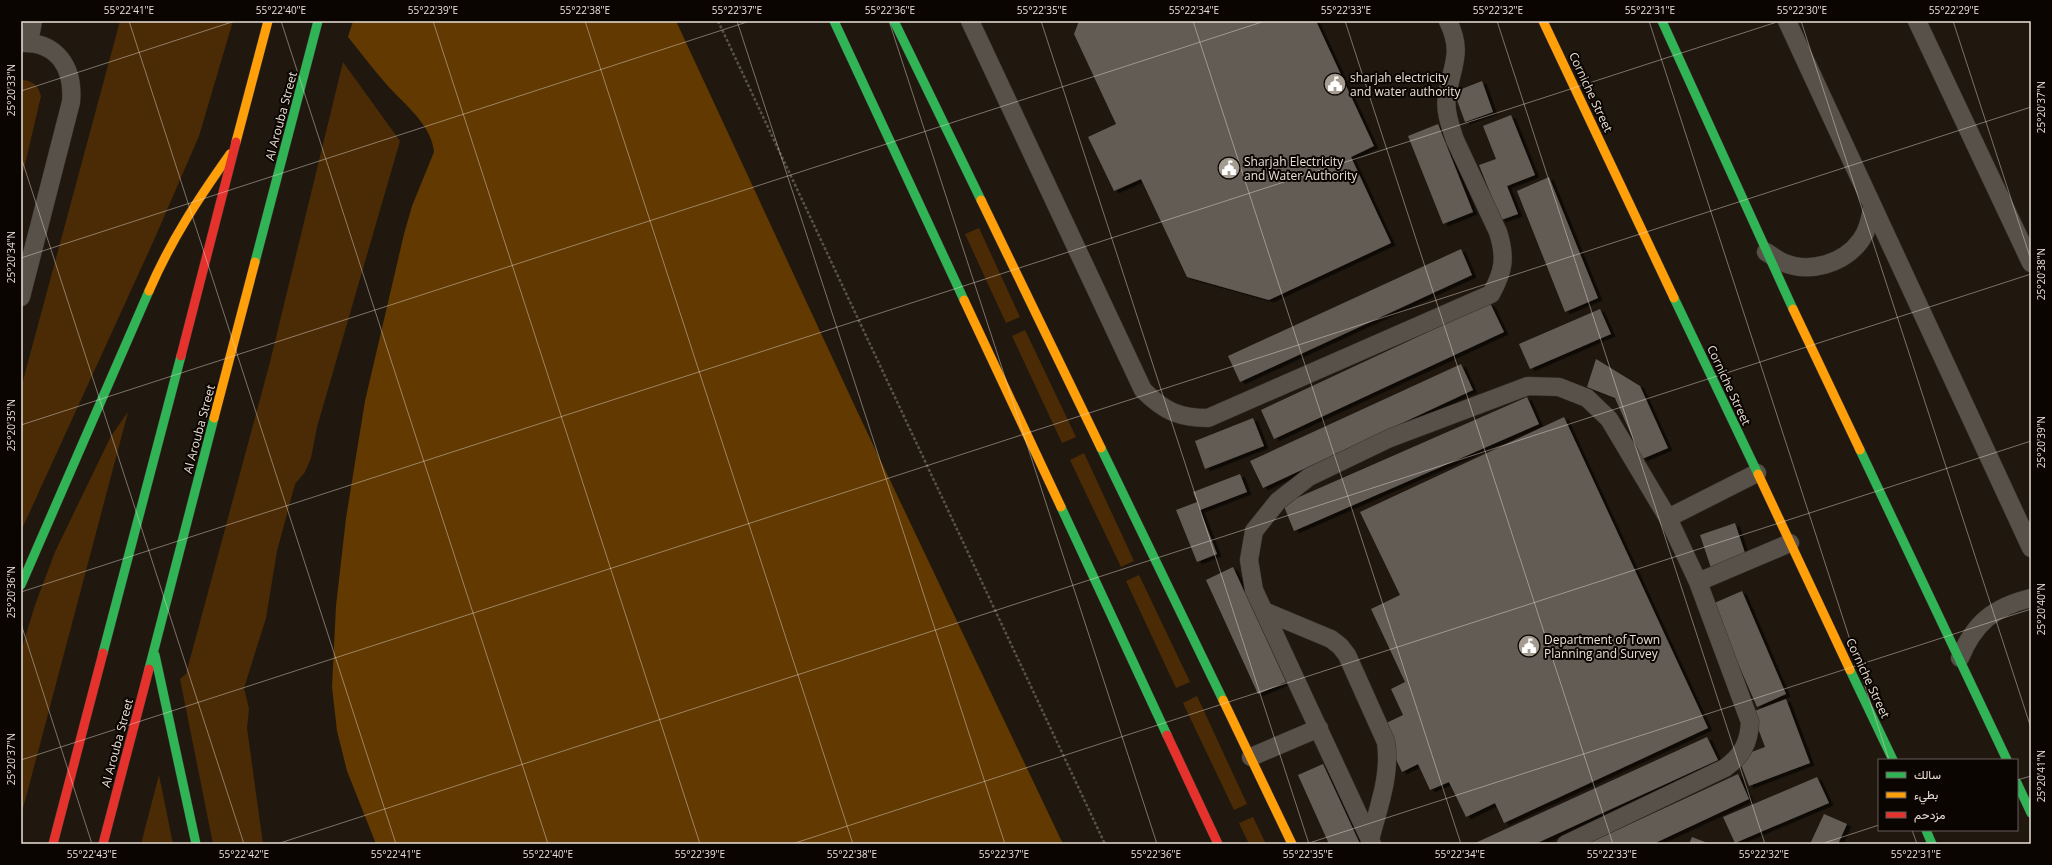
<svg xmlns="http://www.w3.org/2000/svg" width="2052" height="865" font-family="'Open Sans',Vazirmatn,sans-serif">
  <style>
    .green { fill: #4a2b05 }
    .water { fill: #613901 }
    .building { fill: #635b54; filter: url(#shadow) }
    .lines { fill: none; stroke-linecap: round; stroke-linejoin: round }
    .lane-casing { stroke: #3b342f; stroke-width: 19 }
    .fast-casing { stroke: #3b342f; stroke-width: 10 }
    .slow-casing { stroke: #3b342f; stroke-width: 10 }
    .jam-casing { stroke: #3b342f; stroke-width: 10 }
    .path { stroke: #56514a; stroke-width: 2.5; stroke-dasharray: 3 2; stroke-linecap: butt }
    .lane { stroke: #57514a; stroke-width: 18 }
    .fast { stroke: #30b455; stroke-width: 9 }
    .slow { stroke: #ff9f0a; stroke-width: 9 }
    .jam { stroke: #e5322d; stroke-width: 9 }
    .ticks { fill: none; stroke: #ebe1d7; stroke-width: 1; stroke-opacity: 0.45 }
    .labels { text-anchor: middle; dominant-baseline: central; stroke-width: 4; stroke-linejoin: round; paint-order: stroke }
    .poi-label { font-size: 12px; fill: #ebe1d7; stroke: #0b0502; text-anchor: start }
    .street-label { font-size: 12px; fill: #ebe1d7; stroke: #0b0502 }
    .neatline { fill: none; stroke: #ebe1d7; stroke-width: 1.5 }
    .ticks-label { font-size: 10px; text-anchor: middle; fill: #ebe1d7 }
  </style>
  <defs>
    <filter id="shadow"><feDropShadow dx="4.5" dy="2.5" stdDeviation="0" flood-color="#0009"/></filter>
  </defs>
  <rect width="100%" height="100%" fill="#20180f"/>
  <path class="green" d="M 120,21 L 233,21 L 199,136 L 154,240 L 21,531 L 21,388 Z
    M 343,62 L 400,141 L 317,427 L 311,458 L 305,472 L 295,484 L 277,551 L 266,618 L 244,688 L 249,709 L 247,728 L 263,844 L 213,844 L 180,679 L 186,674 L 270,362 Z
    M 21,80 C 32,80 38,85 41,96 L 21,181 Z
    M 979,228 L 1020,317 L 1006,323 L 965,234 Z
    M 1025,330 L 1076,437 L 1062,443 L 1012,336 Z
    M 128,412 L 21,816 L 21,651 L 35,605 L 55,552 L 111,436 Z
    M 1084,453 L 1134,561 L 1121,567 L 1070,460 Z
    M 1139,575 L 1190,682 L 1176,688 L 1126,581 Z
    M 1197,696 L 1247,804 L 1234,810 L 1183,703 Z
    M 159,775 L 173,844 L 141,844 Z
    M 1253,817 L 1266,844 L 1249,844 L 1239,823 Z"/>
  <path class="water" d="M 353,21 L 676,21 L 858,413 L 1063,844 L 376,844 L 347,771 L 337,731 L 332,687 L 336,606 L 346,518 L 365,401 L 404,234 L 412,206 L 434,152 C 432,125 404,104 387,85 C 373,69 361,53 348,37 Z"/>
  <path class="building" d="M 1079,21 L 1316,21 L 1374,146 L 1351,157 L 1391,243 L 1269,300 L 1187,277 L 1141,179 L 1114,191 L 1088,137 L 1116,124 L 1074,34 Z
    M 1482,81 L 1493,112 L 1465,122 L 1454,92 Z
    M 1511,115 L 1535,175 L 1507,186 L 1518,214 L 1501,220 L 1479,165 L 1496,159 L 1483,126 Z
    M 1438,124 L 1473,212 L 1443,224 L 1408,136 Z
    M 1549,177 L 1598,298 L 1565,312 L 1517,191 Z
    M 1461,249 L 1472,275 L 1240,382 L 1228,356 Z
    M 1490,303 L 1504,332 L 1274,439 L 1261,410 Z
    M 1600,309 L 1611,334 L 1530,369 L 1519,344 Z
    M 1596,359 L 1640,386 L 1668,448 L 1642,459 L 1615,398 L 1587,387 Z
    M 1461,364 L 1473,390 L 1263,488 L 1250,461 Z
    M 1527,397 L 1539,424 L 1294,531 L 1283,504 Z
    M 1564,417 L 1708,728 L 1504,823 L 1495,803 L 1466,817 L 1449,782 L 1430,790 L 1418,764 L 1402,772 L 1380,726 L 1403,715 L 1391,689 L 1405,682 L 1371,609 L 1400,595 L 1360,512 Z
    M 1253,418 L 1264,446 L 1205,469 L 1195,441 Z
    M 1240,474 L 1247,492 L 1200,510 L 1217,554 L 1197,562 L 1176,510 L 1197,502 L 1193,492 Z
    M 1735,523 L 1746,556 L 1711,568 L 1700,535 Z
    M 1233,567 L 1286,682 L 1258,694 L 1206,580 Z
    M 1742,591 L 1786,694 L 1757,707 L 1712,604 Z
    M 1786,699 L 1810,763 L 1749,786 L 1738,757 L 1765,747 L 1752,712 Z
    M 1707,737 L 1718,760 L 1535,844 L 1473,844 Z
    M 1323,764 L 1360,844 L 1329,844 L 1298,775 Z
    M 1738,774 L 1749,799 L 1653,844 L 1587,844 Z
    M 1817,777 L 1829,803 L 1735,843 L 1723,817 Z
    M 1824,814 L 1847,824 L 1838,844 L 1810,844 Z
    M 1692,837 L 1710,844 L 1689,844 Z"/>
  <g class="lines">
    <g class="lane-casing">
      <path id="lane" d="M 970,21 L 1143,390 C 1164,411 1179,418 1208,418 L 1491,294 C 1504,271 1506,257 1498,232 L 1455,140 C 1451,128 1444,110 1447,97 C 1451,66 1464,54 1448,21
        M 1787,21 L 2031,548
        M 1917,21 L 2031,263
        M 21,43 C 58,41 74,69 71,102 L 21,297
        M 29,43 L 33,21
        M 1766,252 C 1771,255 1776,259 1782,262 C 1809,274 1844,264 1861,240 C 1868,230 1870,219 1872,208
        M 1668,518 L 1757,473
        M 1698,582 L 1790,543
        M 1264,611 L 1331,639 L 1340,646 L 1347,655 L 1386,742 C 1391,776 1378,808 1370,840
        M 1960,658 C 1974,623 1994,607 2031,598
        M 1251,757 L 1319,728
        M 1372,844 L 1254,590 L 1249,560 L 1254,531 L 1278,501 L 1309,477 L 1390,438 L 1528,386 L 1559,387 L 1587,398 L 1609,419 L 1668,518 L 1698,582 L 1750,722 C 1749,743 1742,756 1725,768 L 1566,844"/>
    </g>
    <g class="fast-casing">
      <path id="fast" d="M 834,21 L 964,300
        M 894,21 L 981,200
        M 1662,21 L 1793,309
        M 255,262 L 318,21
        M 1674,298 L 1758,474
        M 1101,448 L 1223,700
        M 1860,450 L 2007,760
        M 1061,507 L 1167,735
        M 21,585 L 149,291
        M 103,653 L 181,356
        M 155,655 L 196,844
        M 149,669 L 214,418
        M 1850,670 L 1893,760
        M 2017,783 L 2031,813
        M 1926,830 L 1932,844"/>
    </g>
    <g class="slow-casing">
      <path id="slow" d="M 1543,21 L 1674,298
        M 236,142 L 268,21
        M 981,200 L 1101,448
        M 149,291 C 171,240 198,199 230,154
        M 964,300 L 1061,507
        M 1793,309 L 1860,450
        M 214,418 L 255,262
        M 1758,474 L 1850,670
        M 1223,700 L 1292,844"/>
    </g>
    <g class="jam-casing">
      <path id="jam" d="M 181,356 L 236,142
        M 1167,735 L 1218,844
        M 53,844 L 103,653
        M 103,844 L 149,669"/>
    </g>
    <path class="path" d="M 718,21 L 1105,844"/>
    <use href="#lane" class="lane"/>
    <use href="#fast" class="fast"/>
    <use href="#slow" class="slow"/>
    <use href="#jam" class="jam"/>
  </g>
  <path class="ticks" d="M 129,21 L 396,844M 281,21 L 548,844M 433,21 L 700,844M 585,21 L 853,844M 737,21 L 1005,844M 889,21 L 1157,844M 1041,21 L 1309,844M 1193,21 L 1461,844M 1345,21 L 1613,844M 1497,21 L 1765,844M 1649,21 L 1889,760M 1801,21 L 2031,728M 1953,21 L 2031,260M 21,91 L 235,21M 21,157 L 244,844M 21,258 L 750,21M 21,425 L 1265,21M 21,592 L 1780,21M 21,624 L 92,844M 21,760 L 2031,107M 2017,780 L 2031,776M 1912,830 L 1917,844M 277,844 L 2031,274M 792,844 L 2031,441M 1306,844 L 2031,609M 1821,844 L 1879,825"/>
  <defs>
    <g id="civic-disc" transform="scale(1.15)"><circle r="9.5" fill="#a49b91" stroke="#0b0502"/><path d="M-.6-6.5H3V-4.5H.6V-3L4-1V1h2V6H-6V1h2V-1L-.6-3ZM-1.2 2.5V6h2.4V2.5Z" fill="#fff"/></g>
  </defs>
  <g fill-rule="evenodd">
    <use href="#civic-disc" x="1335" y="84"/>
    <use href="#civic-disc" x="1229" y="168"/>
    <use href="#civic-disc" x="1529" y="646"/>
  </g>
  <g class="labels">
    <g class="poi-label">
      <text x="1350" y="77">sharjah electricity<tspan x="1350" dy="14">and water authority</tspan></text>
      <text x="1244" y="161">Sharjah Electricity<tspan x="1244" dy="14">and Water Authority</tspan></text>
      <text x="1544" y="639">Department of Town<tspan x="1544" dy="14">Planning and Survey</tspan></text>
    </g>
    <g class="street-label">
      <text transform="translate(1591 92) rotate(65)">Corniche Street</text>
      <text transform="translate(281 116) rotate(-75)">Al Arouba Street</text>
      <text transform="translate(1729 385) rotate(65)">Corniche Street</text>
      <text transform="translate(199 429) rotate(-75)">Al Arouba Street</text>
      <text transform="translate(1868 678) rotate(65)">Corniche Street</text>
      <text transform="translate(117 743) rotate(-75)">Al Arouba Street</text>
    </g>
  </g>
  <rect width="2052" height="865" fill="none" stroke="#0b0502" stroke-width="44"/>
  <rect x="1878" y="759" width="140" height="72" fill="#0b0502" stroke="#655d57"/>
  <rect x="1886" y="772" width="20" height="6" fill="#30b455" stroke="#655d57"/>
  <text x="1914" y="779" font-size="12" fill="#ebe1d7">سالك</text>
  <rect x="1886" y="792" width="20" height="6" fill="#ff9f0a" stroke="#655d57"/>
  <text x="1914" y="799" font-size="12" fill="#ebe1d7">بطيء</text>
  <rect x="1886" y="812" width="20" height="6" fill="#e5322d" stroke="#655d57"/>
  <text x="1914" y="819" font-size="12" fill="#ebe1d7">مزدحم</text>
  <rect x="22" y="22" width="2008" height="821" class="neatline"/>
  <g class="ticks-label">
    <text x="129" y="14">55°22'41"E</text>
    <text x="281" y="14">55°22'40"E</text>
    <text x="433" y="14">55°22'39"E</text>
    <text x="585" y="14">55°22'38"E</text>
    <text x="737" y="14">55°22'37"E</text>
    <text x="890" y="14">55°22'36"E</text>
    <text x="1042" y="14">55°22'35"E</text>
    <text x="1194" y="14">55°22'34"E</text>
    <text x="1346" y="14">55°22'33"E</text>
    <text x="1498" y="14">55°22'32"E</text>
    <text x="1650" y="14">55°22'31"E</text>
    <text x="1802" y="14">55°22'30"E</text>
    <text x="1954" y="14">55°22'29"E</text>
    <text transform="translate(11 90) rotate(-90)" y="4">25°20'33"N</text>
    <text transform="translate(2041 107) rotate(-90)" y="4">25°20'37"N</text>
    <text transform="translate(11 257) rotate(-90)" y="4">25°20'34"N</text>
    <text transform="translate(2041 274) rotate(-90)" y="4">25°20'38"N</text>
    <text transform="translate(11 425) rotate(-90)" y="4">25°20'35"N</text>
    <text transform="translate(2041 442) rotate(-90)" y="4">25°20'39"N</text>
    <text transform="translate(11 592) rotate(-90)" y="4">25°20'36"N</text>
    <text transform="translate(2041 609) rotate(-90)" y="4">25°20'40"N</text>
    <text transform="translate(11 759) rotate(-90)" y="4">25°20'37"N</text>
    <text transform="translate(2041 776) rotate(-90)" y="4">25°20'41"N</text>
    <text x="92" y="858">55°22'43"E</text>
    <text x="244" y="858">55°22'42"E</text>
    <text x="396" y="858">55°22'41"E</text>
    <text x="548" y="858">55°22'40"E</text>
    <text x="700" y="858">55°22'39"E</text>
    <text x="852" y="858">55°22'38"E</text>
    <text x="1004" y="858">55°22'37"E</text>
    <text x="1156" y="858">55°22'36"E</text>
    <text x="1308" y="858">55°22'35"E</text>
    <text x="1460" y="858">55°22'34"E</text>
    <text x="1612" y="858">55°22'33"E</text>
    <text x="1764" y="858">55°22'32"E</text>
    <text x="1916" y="858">55°22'31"E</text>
  </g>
</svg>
